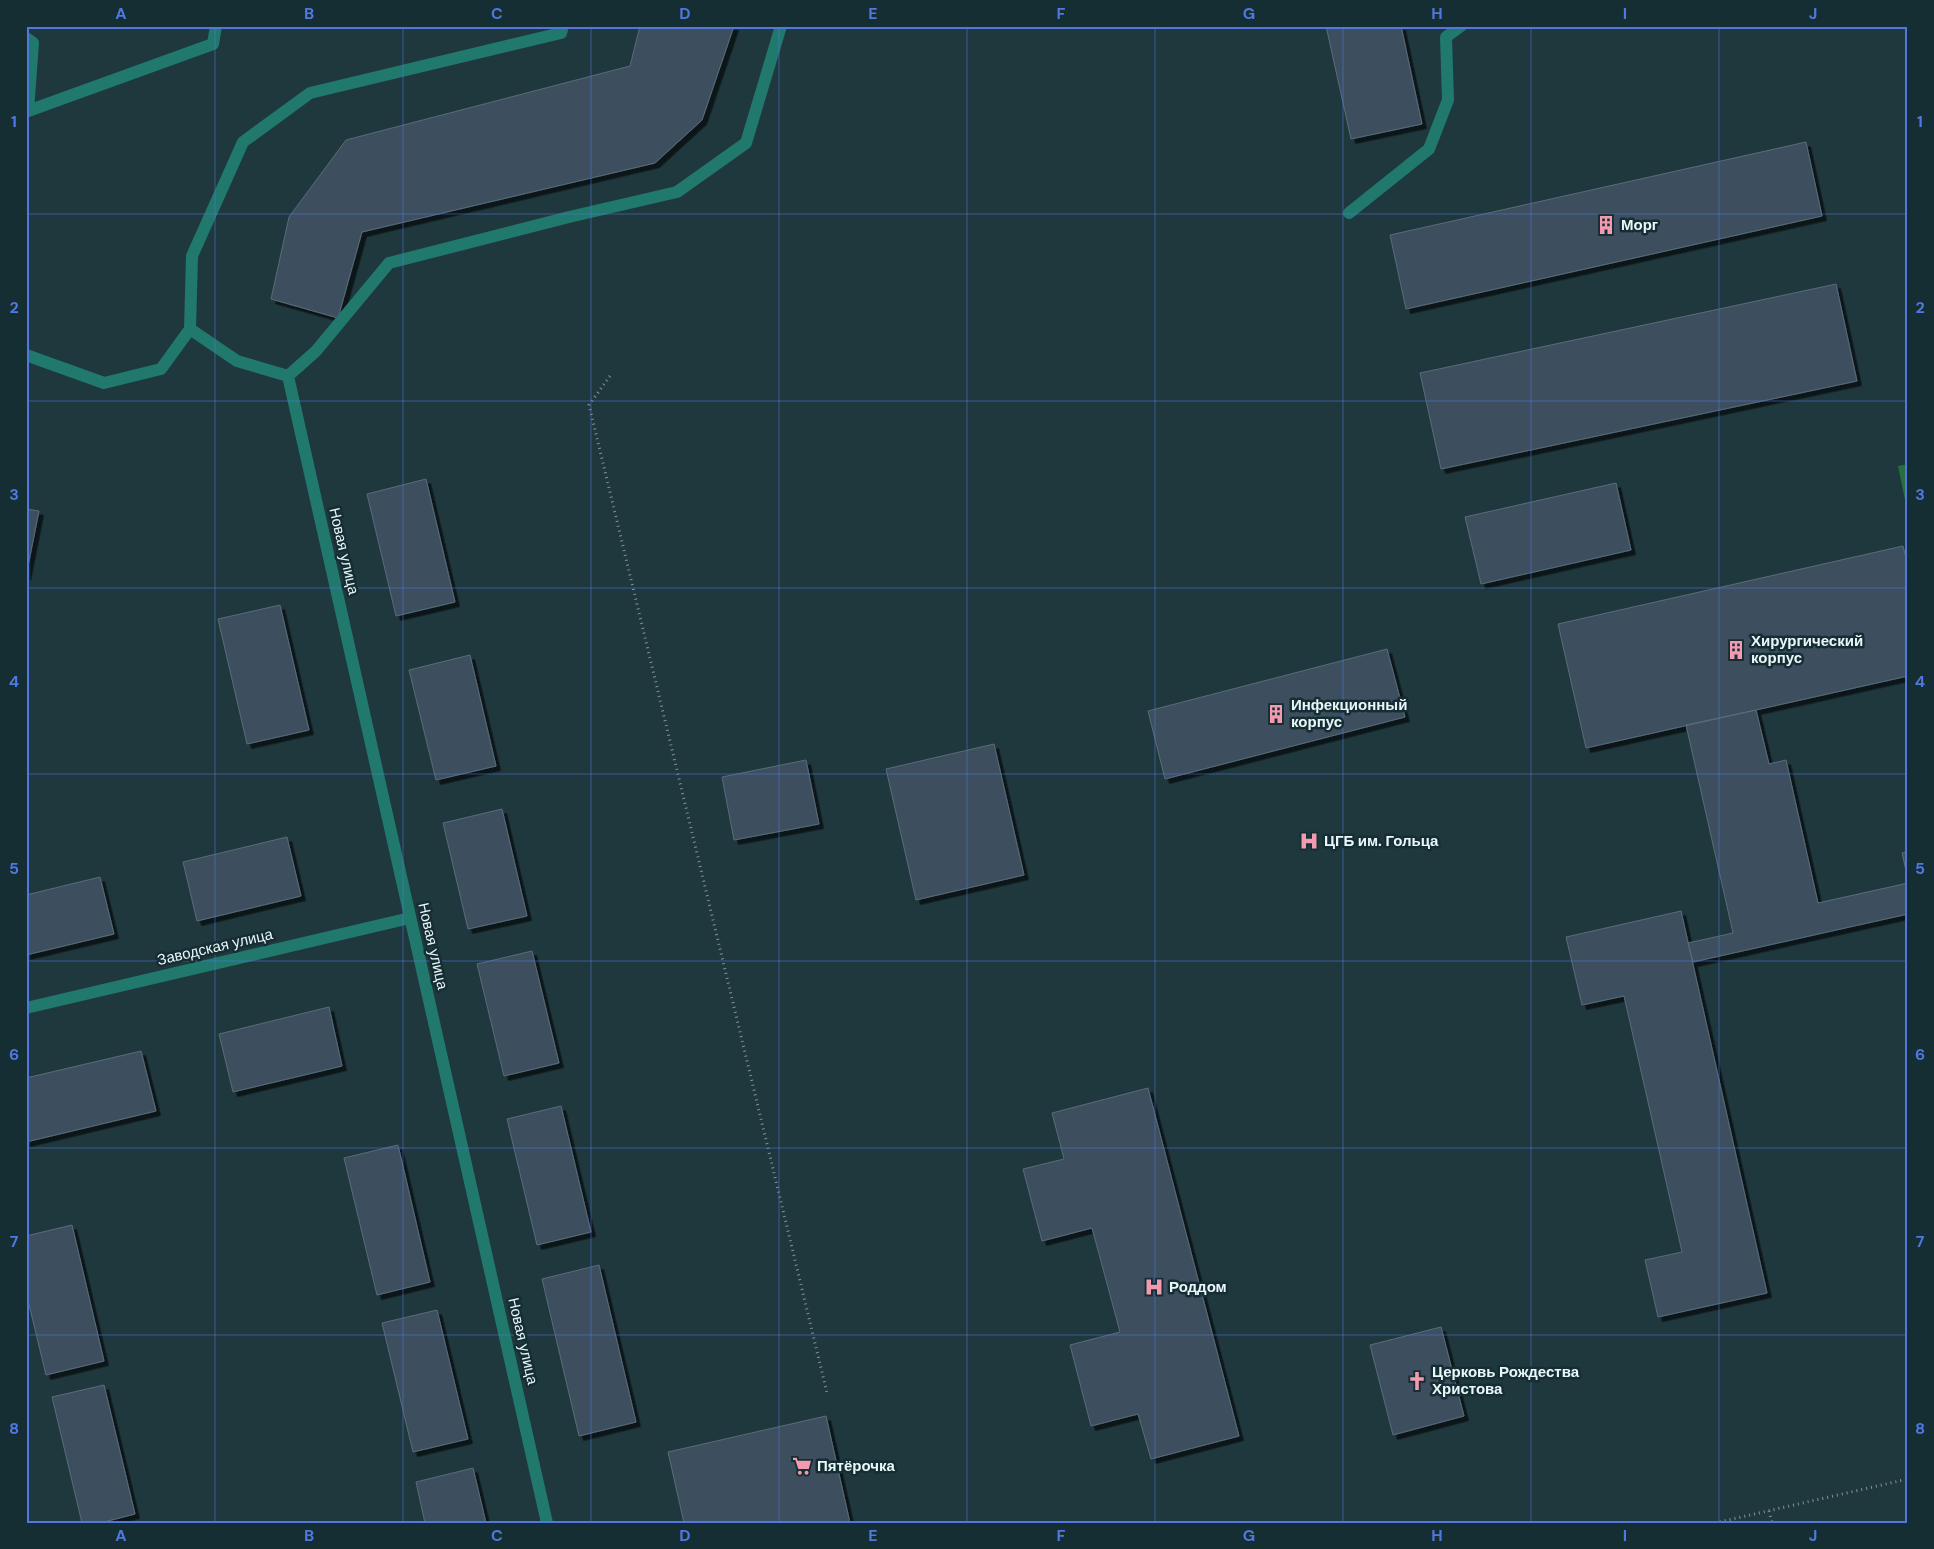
<svg xmlns="http://www.w3.org/2000/svg" width="1934" height="1549" font-family="'DM Sans',sans-serif">
  <style>
    .green { fill: #286d3f }
    .building { fill: #3e505e; stroke: #596b7a; filter: url(#shadow) }
    .lines { fill: none; stroke-linecap: round; stroke-linejoin: round }
    .path { stroke: #809498; stroke-width: 3; stroke-dasharray: 1 4; stroke-linecap: butt }
    .minor { stroke: #21786c; stroke-width: 12 }
    .grid { fill: none; stroke: #5078e0; stroke-width: 1; stroke-opacity: 0.55 }
    .labels { text-anchor: middle; dominant-baseline: central; stroke-width: 5; stroke-linejoin: round; paint-order: stroke }
    .poi-label { font-size: 15px; font-weight: bold; fill: #e9f7fa; stroke: #152e33; text-anchor: start }
    .street-label { font-size: 15px; fill: #e9f7fa; stroke: #152e33 }
    .neatline { fill: none; stroke: #5078e0; stroke-width: 2 }
    .grid-label { font-size: 16px; text-anchor: middle; font-weight: bold; fill: #5078e0 }
  </style>
  <defs>
    <filter id="shadow"><feDropShadow dx="4.5" dy="4.5" stdDeviation="0" flood-color="#0009"/></filter>
  </defs>
  <rect width="100%" height="100%" fill="#1f383d"/>
  <path class="green" d="M 1908,464 L 1908,514 L 1898,466 Z"/>
  <path class="building" d="M 640,26 L 734,26 L 702,120 L 655,163 L 362,232 L 338,318 L 271,299 L 289,217 L 346,140 L 630,66 Z
    M 1326,26 L 1401,26 L 1422,124 L 1351,139 Z
    M 1806,142 L 1822,216 L 1406,309 L 1390,235 Z
    M 1836,284 L 1857,381 L 1441,469 L 1420,373 Z
    M 426,479 L 455,602 L 396,616 L 367,494 Z
    M 1616,483 L 1631,550 L 1481,584 L 1465,517 Z
    M 26,509 L 39,511 L 26,576 Z
    M 1903,546 L 1908,566 L 1908,676 L 1586,748 L 1558,624 Z
    M 280,605 L 309,730 L 247,744 L 218,619 Z
    M 1387,649 L 1405,717 L 1165,779 L 1148,711 Z
    M 470,655 L 496,766 L 436,780 L 409,670 Z
    M 1756,710 L 1769,764 L 1786,760 L 1818,903 L 1908,883 L 1908,914 L 1693,962 L 1688,943 L 1733,933 L 1686,725 Z
    M 994,744 L 1024,875 L 916,900 L 886,769 Z
    M 806,760 L 819,824 L 734,840 L 722,777 Z
    M 502,809 L 527,916 L 468,929 L 443,823 Z
    M 287,837 L 301,896 L 197,921 L 183,862 Z
    M 1908,851 L 1908,879 L 1902,853 Z
    M 100,877 L 114,934 L 26,955 L 26,895 Z
    M 1681,911 L 1767,1293 L 1658,1317 L 1645,1260 L 1682,1252 L 1624,996 L 1582,1005 L 1566,937 Z
    M 532,951 L 559,1063 L 504,1076 L 477,964 Z
    M 329,1007 L 342,1066 L 233,1092 L 219,1034 Z
    M 141,1051 L 156,1111 L 26,1142 L 26,1078 Z
    M 1148,1088 L 1239,1436 L 1151,1459 L 1138,1414 L 1091,1426 L 1070,1345 L 1120,1332 L 1092,1228 L 1042,1241 L 1023,1169 L 1064,1159 L 1052,1113 Z
    M 561,1106 L 591,1232 L 537,1245 L 507,1119 Z
    M 398,1145 L 430,1282 L 377,1295 L 344,1158 Z
    M 72,1225 L 104,1361 L 46,1375 L 26,1292 L 26,1236 Z
    M 599,1265 L 636,1422 L 579,1436 L 542,1279 Z
    M 437,1310 L 468,1439 L 413,1452 L 382,1323 Z
    M 1441,1327 L 1464,1416 L 1393,1435 L 1370,1345 Z
    M 104,1385 L 135,1514 L 100,1523 L 82,1523 L 52,1397 Z
    M 826,1416 L 850,1523 L 684,1523 L 668,1452 Z
    M 473,1468 L 486,1523 L 425,1523 L 416,1482 Z"/>
  <g class="lines">
    <path class="path" d="M 610,376 L 589,405 L 827,1393
      M 1769,1511 L 1772,1523
      M 1715,1523 L 1908,1479"/>
    <path class="minor" d="M 563,26 L 561,33 L 310,93 L 243,142 L 192,256 L 190,329 L 237,361 L 288,376 L 316,351 L 389,263 L 569,217 L 677,192 L 746,143 L 781,26
      M 26,38 L 33,43 L 28,111 L 213,44 L 216,26
      M 1349,213 L 1429,149 L 1448,100 L 1446,37 L 1461,26
      M 26,355 L 104,383 L 161,369 L 190,329
      M 288,376 L 547,1523
      M 26,1008 L 410,918"/>
  </g>
  <path class="grid" d="M 215,26 L 215,1523M 403,26 L 403,1523M 591,26 L 591,1523M 779,26 L 779,1523M 967,26 L 967,1523M 1155,26 L 1155,1523M 1343,26 L 1343,1523M 1531,26 L 1531,1523M 1719,26 L 1719,1523M 26,214 L 1908,214M 26,401 L 1908,401M 26,588 L 1908,588M 26,774 L 1908,774M 26,961 L 1908,961M 26,1148 L 1908,1148M 26,1335 L 1908,1335"/>
  <defs>
    <g id="building-bare" transform="scale(1.5)"><path d="M-4-6H4V6H1V3H-1V6H-4ZM-2.5-4.3h1.7v1.8h-1.7ZM.8-4.3h1.7v1.8H.8ZM-2.5-1h1.7V.8h-1.7ZM.8-1h1.7V.8H.8Z" fill="#f29aaf" stroke="#152e33" stroke-width="2.5" paint-order="stroke"/></g>
    <g id="hospital-bare" transform="scale(1.5)"><path d="M-5-5h3v3.5h4V-5h3V5h-3V1.5h-4V5h-3Z" fill="#f29aaf" stroke="#152e33" stroke-width="2.5" paint-order="stroke"/></g>
    <g id="church-bare" transform="scale(1.5)"><path d="M-1.2-6h2.4v3.5h3.3v2.4h-3.3V6h-2.4V-.1h-3.3v-2.4h3.3Z" fill="#f29aaf" stroke="#152e33" stroke-width="2.5" paint-order="stroke"/></g>
    <g id="supermarket-bare" transform="scale(1.5)"><path d="M-6-5.5h2.5l.6 2H6L4.5 2H-2.5L-4.4-4H-6ZM-1.5 3.2a1.3 1.3 0 1 0 .1 0ZM3 3.2a1.3 1.3 0 1 0 .1 0Z" fill="#f29aaf" stroke="#152e33" stroke-width="2.5" paint-order="stroke"/></g>
  </defs>
  <g fill-rule="evenodd">
    <use href="#building-bare" x="1606" y="225"/>
    <use href="#building-bare" x="1736" y="650"/>
    <use href="#building-bare" x="1276" y="714"/>
    <use href="#hospital-bare" x="1309" y="841"/>
    <use href="#hospital-bare" x="1154" y="1287"/>
    <use href="#church-bare" x="1417" y="1381"/>
    <use href="#supermarket-bare" x="802" y="1466"/>
  </g>
  <g class="labels">
    <g class="poi-label">
      <text x="1621" y="225">Морг</text>
      <text x="1751" y="641">Хирургический<tspan x="1751" dy="17">корпус</tspan></text>
      <text x="1291" y="705">Инфекционный<tspan x="1291" dy="17">корпус</tspan></text>
      <text x="1324" y="841">ЦГБ им. Гольца</text>
      <text x="1169" y="1287">Роддом</text>
      <text x="1432" y="1372">Церковь Рождества<tspan x="1432" dy="17">Христова</tspan></text>
      <text x="817" y="1466">Пятёрочка</text>
    </g>
    <g class="street-label">
      <text transform="translate(344 551) rotate(77)">Новая улица</text>
      <text transform="translate(433 946) rotate(77)">Новая улица</text>
      <text transform="translate(215 947) rotate(-13)">Заводская улица</text>
      <text transform="translate(523 1341) rotate(77)">Новая улица</text>
    </g>
  </g>
  <rect width="1934" height="1549" fill="none" stroke="#152e33" stroke-width="55"/>
  <rect x="28" y="28" width="1878" height="1494" class="neatline"/>
  <g class="grid-label">
    <text x="121" y="19">A</text>
    <text x="309" y="19">B</text>
    <text x="497" y="19">C</text>
    <text x="685" y="19">D</text>
    <text x="873" y="19">E</text>
    <text x="1061" y="19">F</text>
    <text x="1249" y="19">G</text>
    <text x="1437" y="19">H</text>
    <text x="1625" y="19">I</text>
    <text x="1813" y="19">J</text>
    <text x="14" y="127">1</text>
    <text x="1920" y="127">1</text>
    <text x="14" y="313">2</text>
    <text x="1920" y="313">2</text>
    <text x="14" y="500">3</text>
    <text x="1920" y="500">3</text>
    <text x="14" y="687">4</text>
    <text x="1920" y="687">4</text>
    <text x="14" y="874">5</text>
    <text x="1920" y="874">5</text>
    <text x="14" y="1060">6</text>
    <text x="1920" y="1060">6</text>
    <text x="14" y="1247">7</text>
    <text x="1920" y="1247">7</text>
    <text x="14" y="1434">8</text>
    <text x="1920" y="1434">8</text>
    <text x="121" y="1541">A</text>
    <text x="309" y="1541">B</text>
    <text x="497" y="1541">C</text>
    <text x="685" y="1541">D</text>
    <text x="873" y="1541">E</text>
    <text x="1061" y="1541">F</text>
    <text x="1249" y="1541">G</text>
    <text x="1437" y="1541">H</text>
    <text x="1625" y="1541">I</text>
    <text x="1813" y="1541">J</text>
  </g>
</svg>
